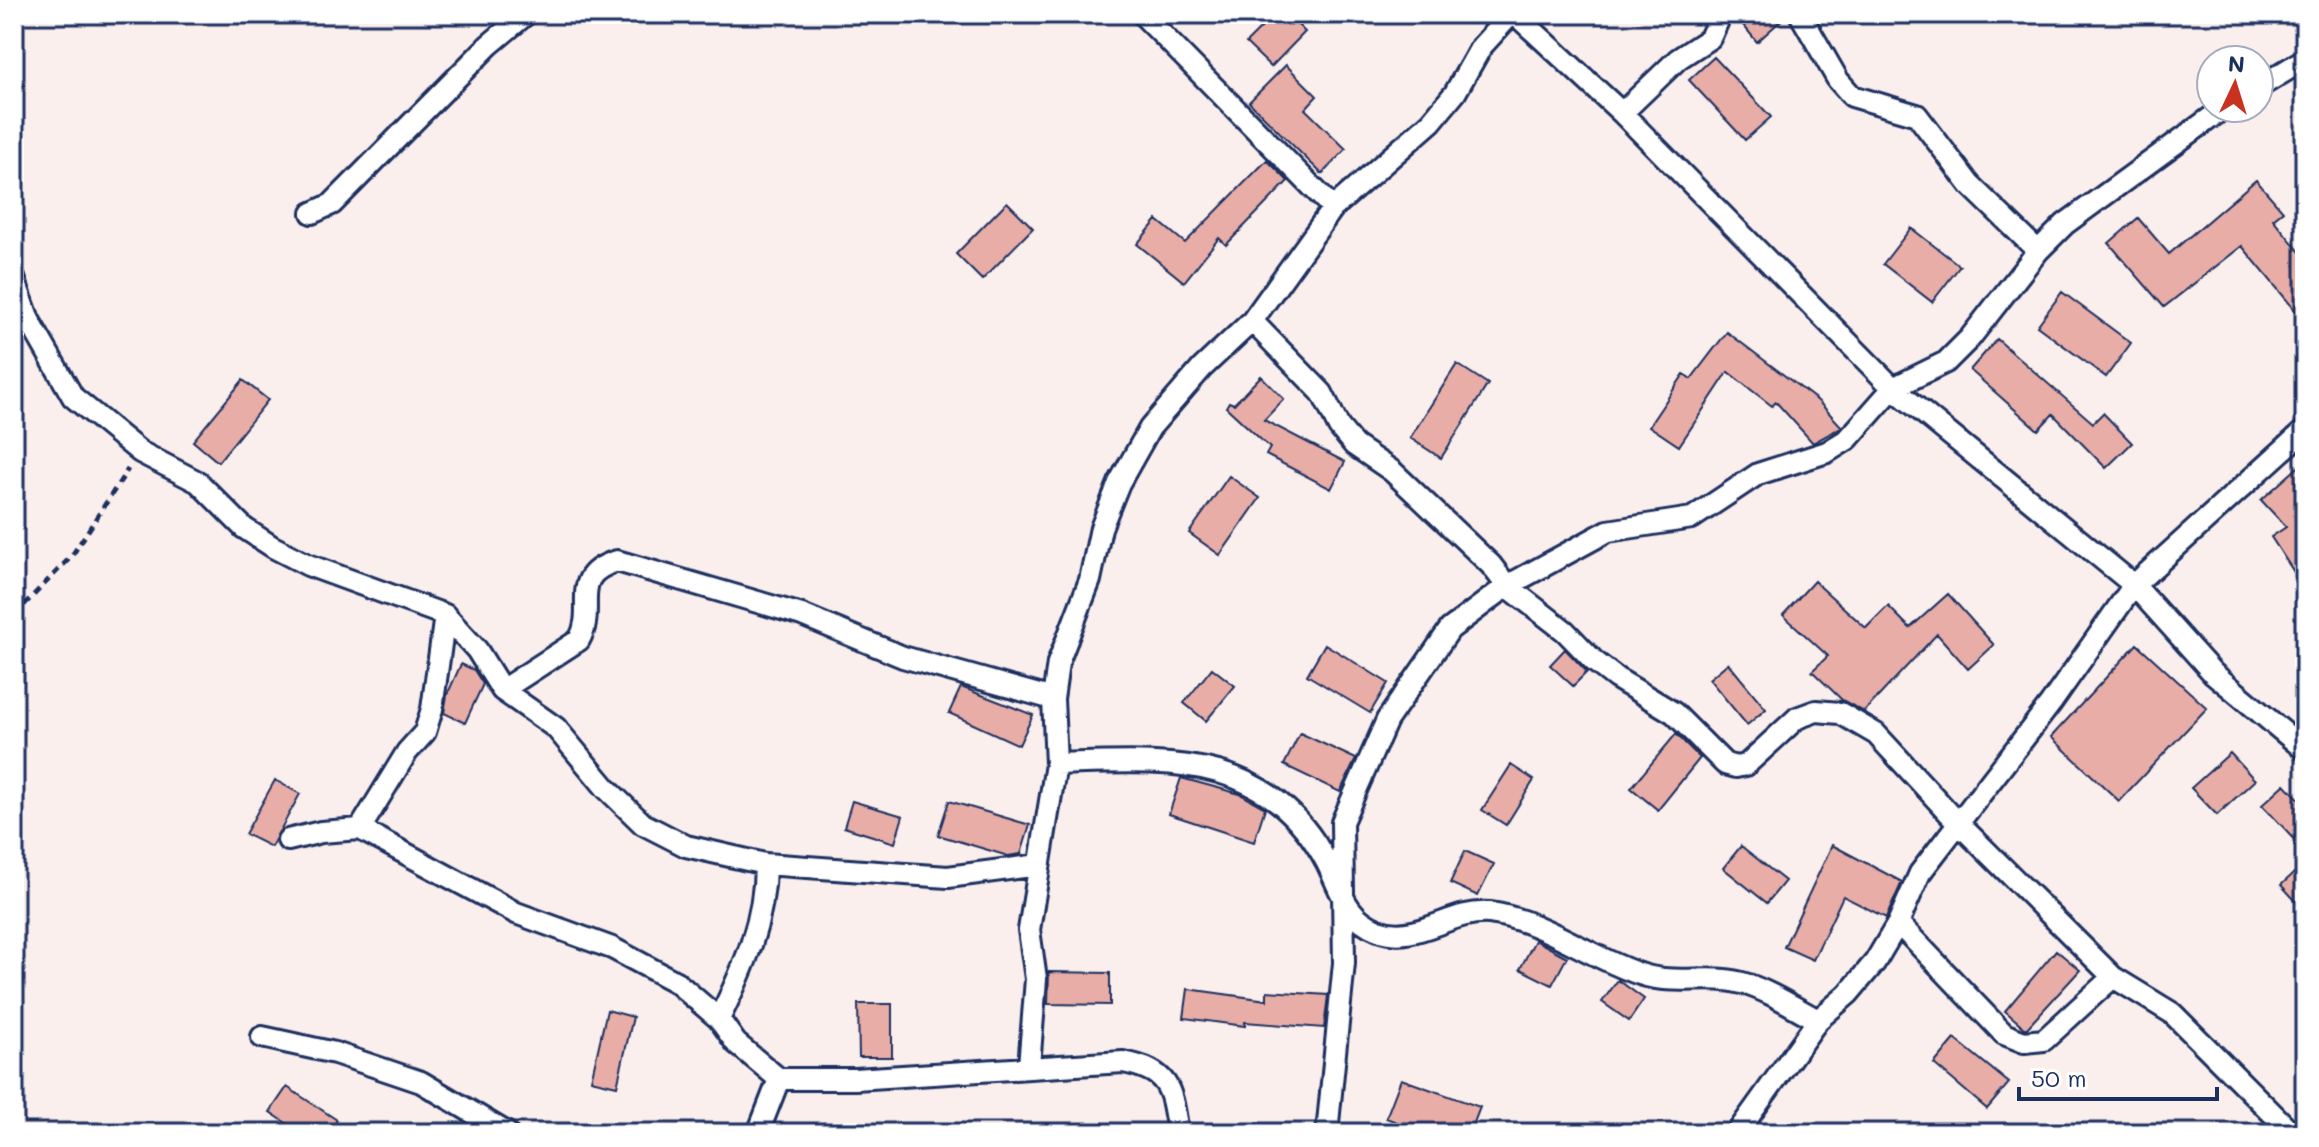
<svg xmlns="http://www.w3.org/2000/svg" width="2319" height="1147" font-family="Mali,sans-serif">
  <style>
    .building { fill: #e8ada7; stroke: #1b2f5e; stroke-width: 2 }
    .lines { fill: none; stroke-linecap: round; stroke-linejoin: round }
    .street-casing { stroke: #1b2f5e; stroke-width: 26 }
    .path { stroke: #1b2f5e; stroke-width: 5; stroke-dasharray: 8 6; stroke-linecap: butt }
    .street { stroke: #fff; stroke-width: 20 }
  </style>
  <rect width="100%" height="100%" fill="#faefed"/>
  <filter id="ink" filterUnits="userSpaceOnUse"><feTurbulence type="fractalNoise" baseFrequency=".0125" numOctaves="2"/><feDisplacementMap in="SourceGraphic" scale="16" xChannelSelector="R" yChannelSelector="G"/><feConvolveMatrix kernelMatrix="1 2 1 2 8 2 1 2 1" color-interpolation-filters="sRGB"/></filter>
  <g filter="url(#ink)">
    <path class="building" d="M 1275,14 L 1287,14 L 1305,32 L 1271,67 L 1246,43 Z
      M 1734,14 L 1787,14 L 1787,15 L 1757,42 Z
      M 1714,57 L 1771,117 L 1745,140 L 1689,80 Z
      M 1286,65 L 1317,96 L 1305,109 L 1346,149 L 1322,174 L 1249,102 Z
      M 1267,160 L 1288,181 L 1226,245 L 1219,238 L 1184,282 L 1137,244 L 1157,220 L 1185,243 Z
      M 2256,180 L 2283,211 L 2273,219 L 2305,258 L 2305,322 L 2242,246 L 2164,307 L 2109,243 L 2138,218 L 2169,254 Z
      M 1007,202 L 1033,228 L 982,280 L 956,254 Z
      M 1911,228 L 1960,266 L 1932,302 L 1883,264 Z
      M 2062,292 L 2131,343 L 2106,377 L 2037,326 Z
      M 1727,332 L 1818,401 L 1842,427 L 1813,443 L 1776,402 L 1772,406 L 1728,372 L 1679,446 L 1649,426 L 1684,374 L 1691,379 Z
      M 1997,339 L 2093,423 L 2103,413 L 2132,443 L 2106,468 L 2053,414 L 2038,430 L 1970,370 Z
      M 1457,364 L 1488,384 L 1441,458 L 1410,438 Z
      M 1261,376 L 1284,399 L 1264,420 L 1345,462 L 1331,489 L 1266,455 L 1270,448 L 1226,407 L 1229,402 L 1234,404 Z
      M 243,380 L 268,400 L 218,462 L 193,441 Z
      M 2305,461 L 2305,589 L 2271,537 L 2286,527 L 2261,500 Z
      M 1229,476 L 1260,498 L 1220,555 L 1189,533 Z
      M 1814,581 L 1866,628 L 1888,606 L 1910,628 L 1948,594 L 1994,645 L 1968,669 L 1937,634 L 1864,712 L 1842,700 L 1812,671 L 1828,656 L 1783,615 Z
      M 1325,644 L 1388,683 L 1370,713 L 1307,675 Z
      M 2137,644 L 2207,708 L 2119,801 L 2051,737 Z
      M 1565,649 L 1587,672 L 1573,686 L 1550,665 Z
      M 1728,663 L 1766,709 L 1747,725 L 1709,679 Z
      M 461,664 L 474,670 L 483,684 L 465,723 L 444,713 L 447,695 Z
      M 1212,668 L 1235,686 L 1206,721 L 1184,703 Z
      M 961,687 L 1033,715 L 1019,745 L 949,713 Z
      M 1300,733 L 1356,759 L 1340,792 L 1284,765 Z
      M 1676,734 L 1700,758 L 1658,810 L 1631,788 Z
      M 2230,753 L 2255,780 L 2217,815 L 2191,788 Z
      M 1511,765 L 1534,780 L 1506,825 L 1482,810 Z
      M 1181,778 L 1240,794 L 1265,808 L 1254,842 L 1169,814 Z
      M 275,780 L 300,794 L 271,847 L 245,834 Z
      M 2285,784 L 2305,805 L 2305,850 L 2262,805 Z
      M 852,801 L 903,816 L 895,843 L 844,827 Z
      M 949,801 L 1030,825 L 1021,854 L 1008,856 L 938,835 Z
      M 1832,845 L 1902,882 L 1886,918 L 1843,896 L 1813,960 L 1784,947 Z
      M 1741,846 L 1785,881 L 1767,903 L 1723,868 Z
      M 1465,851 L 1494,864 L 1478,896 L 1450,883 Z
      M 2305,863 L 2305,911 L 2281,885 Z
      M 1535,940 L 1567,957 L 1552,985 L 1520,969 Z
      M 2056,950 L 2080,970 L 2026,1029 L 2005,1011 Z
      M 1049,972 L 1110,973 L 1110,1005 L 1048,1004 Z
      M 1618,980 L 1644,999 L 1629,1021 L 1602,1002 Z
      M 1188,989 L 1267,1000 L 1267,991 L 1328,995 L 1324,1028 L 1245,1022 L 1245,1026 L 1184,1018 Z
      M 858,1004 L 892,1004 L 892,1057 L 859,1057 Z
      M 607,1010 L 633,1017 L 617,1086 L 591,1080 Z
      M 1955,1039 L 2009,1083 L 1987,1109 L 1934,1064 Z
      M 1401,1079 L 1480,1107 L 1470,1133 L 1425,1133 L 1386,1118 Z
      M 287,1087 L 337,1120 L 328,1133 L 301,1133 L 270,1112 Z"/>
    <g class="lines">
      <g class="street-casing">
        <path id="street" d="M 1142,14 L 1333,208
          M 1515,14 L 1622,113 L 1893,388 L 2134,585 L 2213,673 L 2305,750
          M 1800,14 L 1838,80 L 1852,96 L 1917,115 L 1970,185 L 2038,251
          M 2259,87 L 2305,59
          M 1622,113 L 1678,59 L 1710,38 L 1721,14
          M 312,213 L 332,204 L 489,45 L 526,14
          M 14,278 L 29,320 L 73,397 L 140,452 L 198,482 L 244,528 L 273,547 L 308,565 L 445,615 L 477,650 L 502,690 L 556,728 L 606,788 L 643,824 L 686,846 L 765,864 L 948,877 L 1039,865
          M 1252,321 L 1322,393 L 1339,427 L 1354,445 L 1392,471 L 1491,565 L 1507,586 L 1565,631 L 1594,661 L 1616,678 L 1674,713 L 1725,764 L 1736,767 L 1746,765 L 1797,718 L 1816,711 L 1840,713 L 1876,734 L 1960,825 L 2113,977 L 2172,1013 L 2292,1133
          M 502,690 L 579,640 C 598,607 566,576 617,561 L 802,615 L 903,657 L 1053,699
          M 1056,764 C 1166,761 1266,750 1326,861 C 1341,890 1345,917 1378,930 C 1416,945 1451,909 1490,913 C 1543,920 1590,958 1640,974 C 1674,986 1708,974 1742,983 C 1768,990 1795,1008 1818,1020
          M 360,829 L 407,752 L 425,732 L 432,709 L 445,615
          M 288,840 L 321,832 L 360,829 L 516,913 L 612,948 L 676,982 L 719,1019 L 736,1043 L 779,1079 L 855,1079 L 1123,1062 C 1171,1071 1171,1089 1178,1133
          M 1898,923 L 2004,1034 L 2024,1042 L 2044,1040 L 2113,977
          M 719,1019 C 744,968 765,921 765,864
          M 262,1037 L 335,1053 L 421,1082 L 507,1133
          M 1029,1066 L 1036,979 L 1029,930 L 1056,764 L 1053,699 L 1058,663 L 1090,580 L 1101,528 L 1119,483 L 1150,428 L 1202,368 L 1252,321 L 1333,208 L 1431,122 L 1455,93 L 1481,47 L 1511,14
          M 758,1133 L 779,1079
          M 1327,1133 L 1344,963 L 1342,822 L 1387,720 L 1450,629 L 1507,586 L 1608,531 L 1692,518 L 1758,474 L 1827,452 L 1848,439 L 1893,388 L 1946,362 L 1970,338 L 2038,251 L 2065,224 L 2224,108
          M 1737,1133 L 1818,1020 L 1848,994 L 1875,962 L 1898,923 L 1920,873 L 2051,703 L 2134,585 L 2305,430"/>
      </g>
      <path class="path" d="M 14,615 L 71,557 L 128,469"/>
      <use href="#street" class="street"/>
    </g>
  </g>
  <rect width="2319" height="1147" fill="none" stroke="#fff" stroke-width="48"/>
  <rect x="24" y="24" width="2271" height="1099" fill="none" stroke="#1b2f5e" stroke-width="3" filter="url(#ink)"/>
  <g transform="translate(2235 84) rotate(4)"><circle r="38" fill="#ffffff" stroke="#a4acbf" stroke-width="2"/>
  <path d="M0-6L14 30L0 20L-14 30Z" fill="#c8321e"/>
  <text y="-12" font-size="22" font-weight="bold" text-anchor="middle" fill="#1b2f5e">N</text>
  </g>
  <path d="M2019 1087v12h198v-12" fill="none" stroke="#1b2f5e" stroke-width="4"/>
  <text x="2031" y="1087" font-size="24" fill="#1b2f5e" stroke="#ffffff" stroke-width="6" paint-order="stroke">50 m</text>
</svg>
